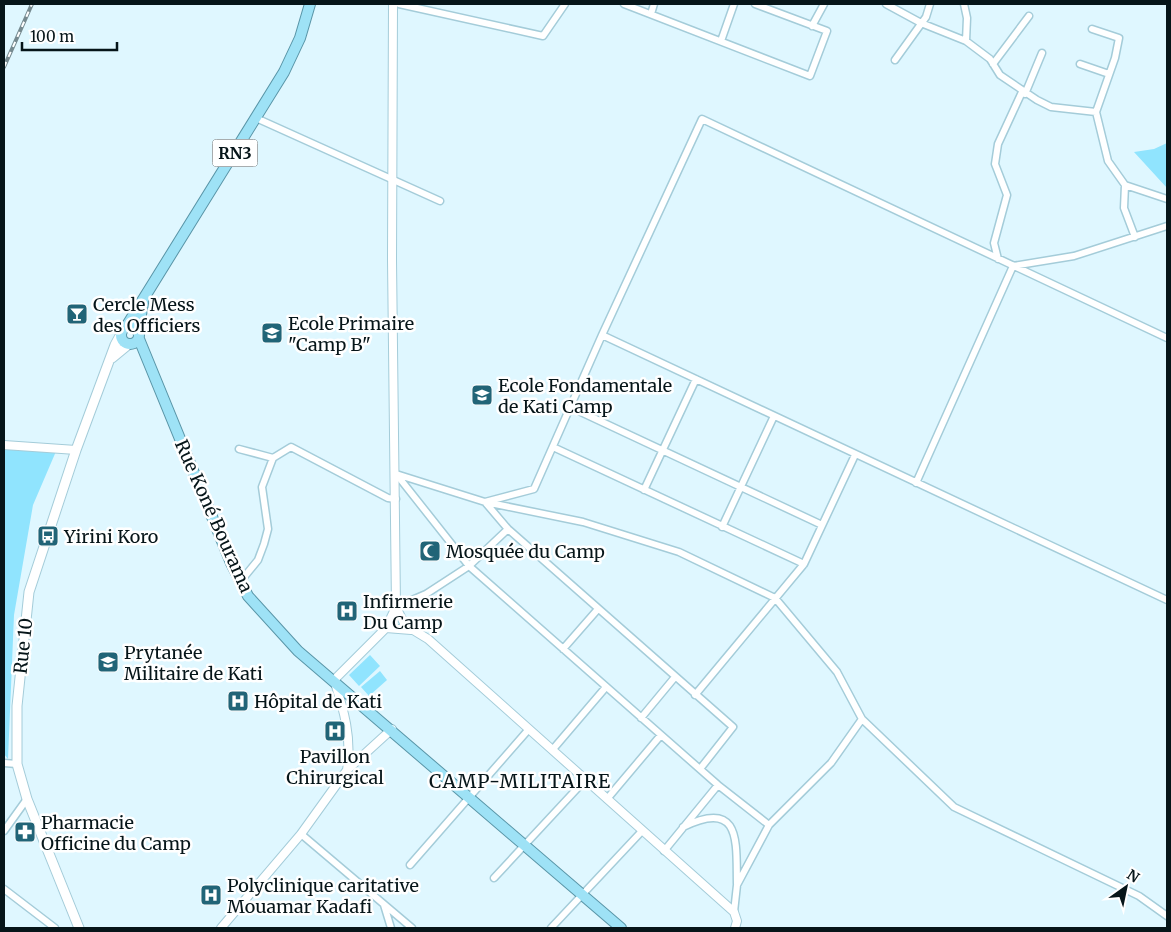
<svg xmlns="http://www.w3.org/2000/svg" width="1171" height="932" font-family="Merriweather,serif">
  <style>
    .green { fill: #90e4fe }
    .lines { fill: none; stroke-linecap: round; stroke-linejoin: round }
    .minor-casing { stroke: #a4ccd9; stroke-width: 9 }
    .tertiary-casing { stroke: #a4ccd9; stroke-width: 10 }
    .secondary-casing { stroke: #a4ccd9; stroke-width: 11 }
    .trunk-casing { stroke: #5995a7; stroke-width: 12 }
    .minor { stroke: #fff; stroke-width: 6 }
    .tertiary { stroke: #fff; stroke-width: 8 }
    .secondary { stroke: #fff; stroke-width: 9 }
    .trunk { stroke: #9ee2f6; stroke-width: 10 }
    .rail-casing { stroke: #768a90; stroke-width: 4 }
    .rail { stroke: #fff; stroke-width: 2; stroke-dasharray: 5.5; stroke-linecap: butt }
    .labels { text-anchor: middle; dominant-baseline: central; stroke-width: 5; stroke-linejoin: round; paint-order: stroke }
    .shield { fill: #fff; stroke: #515b5e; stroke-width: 1 }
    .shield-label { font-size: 16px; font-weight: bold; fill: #061519 }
    .poi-label { font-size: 18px; fill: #061519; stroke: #fff; text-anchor: start }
    .street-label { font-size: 18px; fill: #061519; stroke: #fff }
    .neighbourhood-label { font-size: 19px; letter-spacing: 1px; fill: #061519; stroke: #fff }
  </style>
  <rect width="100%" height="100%" fill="#dff7ff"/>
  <path class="green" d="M 1167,143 L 1167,188 L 1134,152 L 1154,149 Z
    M 4,449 L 57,449 L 33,505 L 14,615 L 8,759 L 4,754 Z
    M 370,655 L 380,666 L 359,686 L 349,675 Z
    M 380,671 L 387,680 L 369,696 L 361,687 Z"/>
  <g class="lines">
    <g class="minor-casing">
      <path id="minor" d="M 399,4 L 543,36 L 565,4
        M 624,4 L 810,76 L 827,31 L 755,4
        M 886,4 L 921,23 L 966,41 L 990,59 L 1000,75 L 1037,100 L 1051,107 L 1096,112
        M 964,4 L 967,18 L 966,41
        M 651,14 L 654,4
        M 812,26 L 824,4
        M 1092,29 L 1119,38 L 1115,58 L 1096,112 L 1108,161 L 1125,185 L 1167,199
        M 721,41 L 734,4
        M 895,60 L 926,17 L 930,4
        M 993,64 L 1029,16
        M 1080,64 L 1109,74
        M 1025,94 L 1042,53
        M 256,118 L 440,201
        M 1125,185 L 1124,208 L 1135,237
        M 998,259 L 994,243 L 1007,195 L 995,164 L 998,144 L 1022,92
        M 602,335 L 1167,600
        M 570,407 L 822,525
        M 553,447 L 804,564
        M 239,449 L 273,458
        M 396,474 L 485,502 L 583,522 L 679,552 L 775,598 L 837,672 L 862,719 L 831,763 L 769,825 L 737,885 L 734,912
        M 397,475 L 469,566 L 718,785 L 769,825
        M 916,483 L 1013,266 L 1074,256 L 1167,226
        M 644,490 L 696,379
        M 722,527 L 774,416
        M 240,582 L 258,560 L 264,544 L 268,529 L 262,487 L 273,458 L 291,447 L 388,498 L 396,499
        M 396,607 L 426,594 L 469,566 L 508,529
        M 563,649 L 598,609
        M 695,695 L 804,564 L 855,455
        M 641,718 L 675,677
        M 862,719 L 954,807 L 1139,896 L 1167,916
        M 554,748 L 606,687
        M 4,763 L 17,764
        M 700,769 L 733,727 L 508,529 L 485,502 L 534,489 L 602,335 L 702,119 L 1167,338
        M 607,799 L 661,735
        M 683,827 C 742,798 736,843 737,884
        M 4,831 L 27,799
        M 301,834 L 412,928
        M 664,851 L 718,785
        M 410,865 L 529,729
        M 494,878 L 586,779
        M 4,889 L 55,928
        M 384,905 L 391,928
        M 551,928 L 642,831"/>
    </g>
    <g class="tertiary-casing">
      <path id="tertiary" d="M 393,4 L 392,260 L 396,607 L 405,625 L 428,639 L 734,912 L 737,921 L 735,928
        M 4,445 L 76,450
        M 386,628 L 411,630
        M 347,770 C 352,738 344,710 334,680 L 386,628 L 396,607
        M 221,928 L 301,834 L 347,770 L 392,729"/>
    </g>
    <g class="secondary-casing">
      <path id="secondary" d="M 112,358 L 129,344
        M 79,928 L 27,799 L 17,764 L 17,706 L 29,592 L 76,450 L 115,345 L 122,332"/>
    </g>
    <g class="trunk-casing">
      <path id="trunk" d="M121 335a9 9 0 1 1 18 0a9 9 0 1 1-18 0Z
        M 126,327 L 284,72 L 300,38 L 310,4
        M 138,332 L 143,303
        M 139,339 L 231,563 L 248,596 L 298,651 L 621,928"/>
    </g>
    <use href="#minor" class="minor"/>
    <use href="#tertiary" class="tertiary"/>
    <use href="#secondary" class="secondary"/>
    <use href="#trunk" class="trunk"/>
    <g class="rail-casing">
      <path id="rail" d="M 4,67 L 32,4"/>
    </g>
    <use href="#rail" class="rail"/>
  </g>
  <defs>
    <g id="bar-square" transform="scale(1.125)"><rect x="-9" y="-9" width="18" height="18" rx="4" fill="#216477" stroke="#fff"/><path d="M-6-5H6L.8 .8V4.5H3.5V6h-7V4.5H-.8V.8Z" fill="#fff"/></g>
    <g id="school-square" transform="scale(1.125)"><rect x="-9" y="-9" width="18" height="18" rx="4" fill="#216477" stroke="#fff"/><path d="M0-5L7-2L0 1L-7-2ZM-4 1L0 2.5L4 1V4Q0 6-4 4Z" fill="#fff"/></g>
    <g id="bus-square" transform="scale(1.125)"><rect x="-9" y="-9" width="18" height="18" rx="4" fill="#216477" stroke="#fff"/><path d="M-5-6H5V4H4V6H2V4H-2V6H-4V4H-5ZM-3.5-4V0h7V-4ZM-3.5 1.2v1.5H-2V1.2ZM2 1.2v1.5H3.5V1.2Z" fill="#fff"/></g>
    <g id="mosque-square" transform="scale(1.125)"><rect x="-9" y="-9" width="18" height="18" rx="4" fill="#216477" stroke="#fff"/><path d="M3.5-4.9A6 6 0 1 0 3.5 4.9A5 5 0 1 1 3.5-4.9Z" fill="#fff"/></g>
    <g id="hospital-square" transform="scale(1.125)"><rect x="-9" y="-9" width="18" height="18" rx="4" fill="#216477" stroke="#fff"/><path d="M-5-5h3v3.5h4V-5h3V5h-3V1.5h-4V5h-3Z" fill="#fff"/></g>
    <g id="pharmacy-square" transform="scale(1.125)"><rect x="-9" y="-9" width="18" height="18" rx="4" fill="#216477" stroke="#fff"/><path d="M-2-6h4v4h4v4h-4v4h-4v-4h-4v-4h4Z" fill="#fff"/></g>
  </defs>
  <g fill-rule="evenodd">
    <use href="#bar-square" x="77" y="314"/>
    <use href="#school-square" x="272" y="333"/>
    <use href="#school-square" x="482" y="395"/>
    <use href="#bus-square" x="48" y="536"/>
    <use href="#mosque-square" x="430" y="551"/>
    <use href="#hospital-square" x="347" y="611"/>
    <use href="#school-square" x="108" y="662"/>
    <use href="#hospital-square" x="238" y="701"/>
    <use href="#hospital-square" x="335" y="731"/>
    <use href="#pharmacy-square" x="25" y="832"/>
    <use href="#hospital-square" x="211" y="895"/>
  </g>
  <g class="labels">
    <rect class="shield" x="212.5" y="139.5" width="45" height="27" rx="4"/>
    <g class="shield-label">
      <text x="235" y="153">RN3</text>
    </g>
    <g class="poi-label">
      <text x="93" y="304">Cercle Mess<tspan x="93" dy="21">des Officiers</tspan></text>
      <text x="288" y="323">Ecole Primaire<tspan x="288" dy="21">"Camp B"</tspan></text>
      <text x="498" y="385">Ecole Fondamentale<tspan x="498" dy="21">de Kati Camp</tspan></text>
      <text x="64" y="536">Yirini Koro</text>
      <text x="446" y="551">Mosquée du Camp</text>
      <text x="363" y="601">Infirmerie<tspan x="363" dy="21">Du Camp</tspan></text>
      <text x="124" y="652">Prytanée<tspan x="124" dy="21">Militaire de Kati</tspan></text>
      <text x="254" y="701">Hôpital de Kati</text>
      <text x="335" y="756" text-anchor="middle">Pavillon<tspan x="335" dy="21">Chirurgical</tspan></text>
      <text x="41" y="822">Pharmacie<tspan x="41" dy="21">Officine du Camp</tspan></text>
      <text x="227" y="885">Polyclinique caritative<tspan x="227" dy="21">Mouamar Kadafi</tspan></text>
    </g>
    <g class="street-label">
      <text transform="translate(214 516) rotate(66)">Rue Koné Bourama</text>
      <text transform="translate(23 646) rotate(-84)">Rue 10</text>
    </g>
    <g class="neighbourhood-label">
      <text x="520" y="781">CAMP-MILITAIRE</text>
    </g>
  </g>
  <rect width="1171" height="932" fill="none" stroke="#061519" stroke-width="10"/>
  <g transform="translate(1126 887) rotate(33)" stroke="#ffffff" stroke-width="4" paint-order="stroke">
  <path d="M0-4L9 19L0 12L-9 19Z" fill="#061519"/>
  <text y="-8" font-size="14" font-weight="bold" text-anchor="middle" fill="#061519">N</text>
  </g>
  <path d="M22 42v8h95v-8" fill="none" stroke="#061519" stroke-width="2.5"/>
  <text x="30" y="42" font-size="15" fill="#061519" stroke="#ffffff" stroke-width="4" paint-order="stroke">100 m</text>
</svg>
